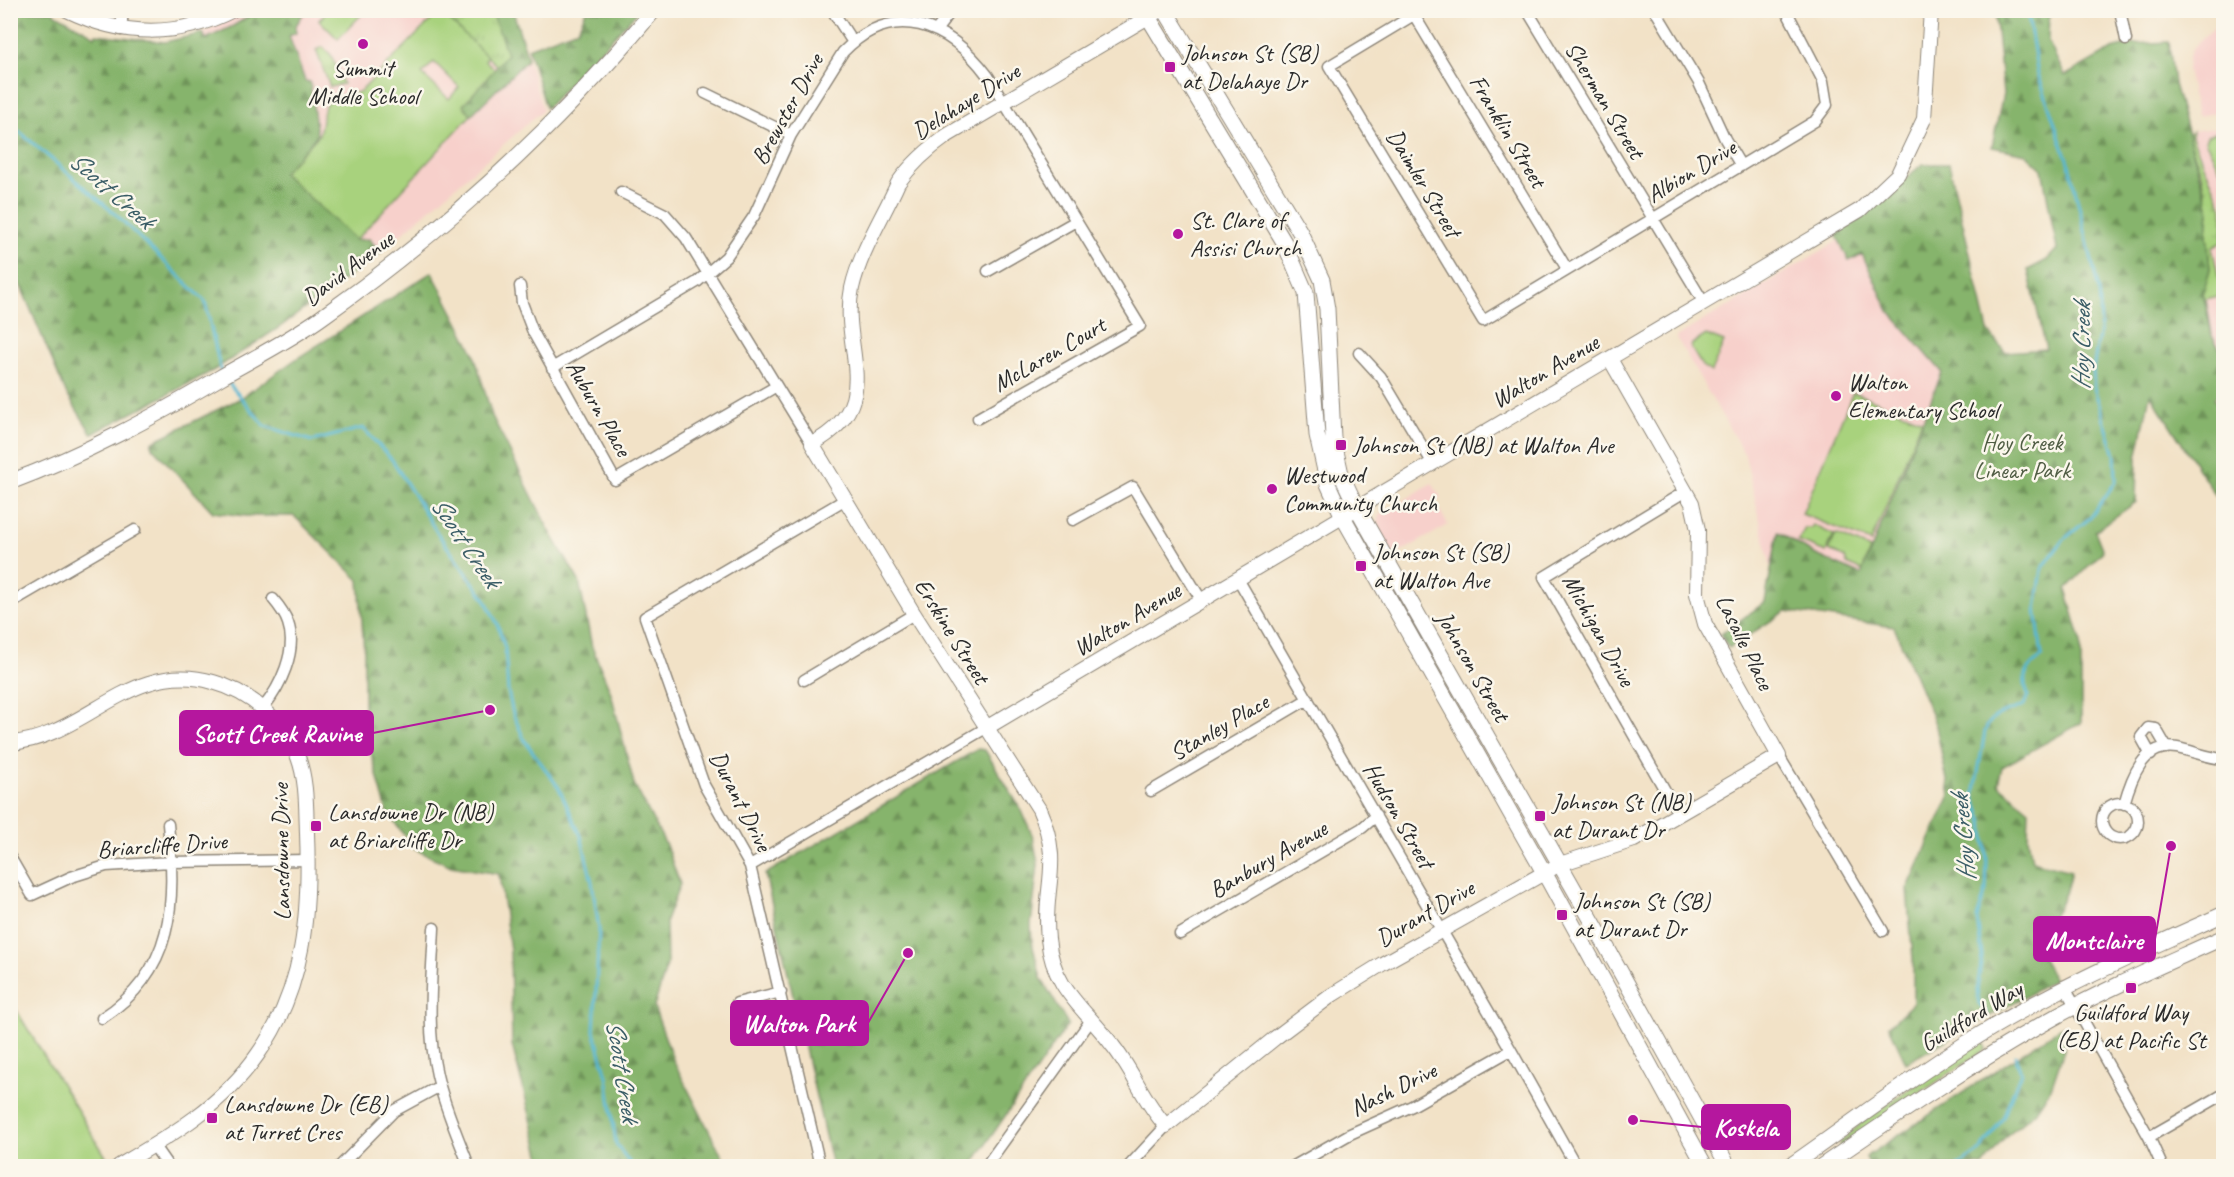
<svg xmlns="http://www.w3.org/2000/svg" width="2234" height="1177" font-family="Caveat,sans-serif">
  <style>
    .built { fill: #f7d0cb }
    .grass { fill: url(#grass-tufts); stroke: #6a7e54; stroke-width: 1.5 }
    .forest { fill: url(#forest-firs); stroke: #58704c; stroke-width: 1.5 }
    .park { fill: #a8d27d; stroke: #6a7e54; stroke-width: 1.5; fill-rule: evenodd }
    .lines { fill: none; stroke-linecap: round; stroke-linejoin: round }
    .stream { stroke: #54b7d3; stroke-width: 3 }
    .minor-casing { stroke: #8e8679; stroke-width: 13 }
    .tertiary-casing { stroke: #8e8679; stroke-width: 16 }
    .secondary-casing { stroke: #8e8679; stroke-width: 17 }
    .minor { stroke: #fff; stroke-width: 10 }
    .tertiary { stroke: #fff; stroke-width: 14 }
    .secondary { stroke: #fff; stroke-width: 15 }
    .poi-dot { fill: #b5179e; stroke: #fbf7ec; stroke-width: 2 }
    .labels { text-anchor: middle; dominant-baseline: central; stroke-width: 5; stroke-linejoin: round; paint-order: stroke }
    .poi-label { font-size: 24px; fill: #2b2b2b; stroke: #fbf7ec; text-anchor: start }
    .street-label { font-size: 24px; fill: #2b2b2b; stroke: #fbf7ec }
    .park-label { font-size: 24px; fill: #505d44; stroke: #fbf7ec }
    .water-label { font-size: 26px; font-style: italic; fill: #395c66; stroke: #fbf7ec }
    .leader { fill: none; stroke: #b5179e; stroke-width: 2 }
    .callout-dot { fill: #b5179e; stroke: #fbf7ec; stroke-width: 2 }
    .callout { fill: #b5179e; stroke: #b5179e; stroke-width: 2 }
    .callout-label { font-size: 26px; text-anchor: middle; font-weight: bold; fill: #fff }
  </style>
  <defs>
    <pattern id="grass-tufts" width="24" height="20" patternUnits="userSpaceOnUse" patternTransform="scale(1.5)"><rect width="24" height="20" fill="#a8d27d"/><path d="M3 7l-1-3M5 7V3M7 7l1-3M15 17l-1-3M17 17v-4M19 17l1-3" fill="none" stroke="#91b46c"/></pattern>
    <pattern id="forest-firs" width="22" height="20" patternUnits="userSpaceOnUse" patternTransform="scale(1.5)"><rect width="22" height="20" fill="#86b46c"/><path d="M5 1l3.5 6h-7zM16 11l3.5 6h-7z" fill="#6e9359"/></pattern>
  </defs>
  <rect width="100%" height="100%" fill="#fbf7ec"/>
  <filter id="ink" filterUnits="userSpaceOnUse"><feTurbulence type="fractalNoise" baseFrequency=".0167" numOctaves="2"/><feDisplacementMap in="SourceGraphic" scale="12" xChannelSelector="R" yChannelSelector="G"/><feConvolveMatrix kernelMatrix="1 2 1 2 8 2 1 2 1" color-interpolation-filters="sRGB"/></filter>
  <filter id="wash" filterUnits="userSpaceOnUse"><feTurbulence type="fractalNoise" baseFrequency=".008" numOctaves="4" result="noise"/><feDisplacementMap in="SourceGraphic" scale="24" xChannelSelector="R" yChannelSelector="G"/><feGaussianBlur stdDeviation="1.35" result="paint"/><feColorMatrix in="noise" values="0 0 0 0 0 0 0 0 0 0 0 0 0 0 0 0 0 1.4 0 .05"/><feComposite in="paint" operator="in"/></filter>
  <g filter="url(#wash)">
    <rect width="100%" height="100%" fill="#f2e2c7"/>
    <path class="built" d="M 245,11 L 513,11 L 543,110 L 375,257 L 280,327 L 96,34 L 165,42 L 203,33 Z
      M 2223,19 L 2223,112 L 2197,116 L 2187,70 L 2188,58 L 2192,49 Z
      M 2223,126 L 2223,490 L 2213,480 L 2188,135 L 2193,131 Z
      M 1863,226 L 2023,500 L 1892,578 L 1774,582 L 1745,455 L 1676,337 Z
      M 1432,483 L 1441,498 L 1435,502 L 1448,525 L 1394,556 L 1377,527 L 1380,515 Z"/>
    <path class="grass" d="M 444,10 L 492,11 L 508,54 L 497,66 L 441,13 Z
      M 323,47 L 331,55 L 343,84 L 330,87 L 316,50 Z
      M 2223,130 L 2224,130 L 2223,175 L 2205,141 L 2207,136 Z
      M 2193,131 L 2192,137 L 2223,208 L 2223,242 L 2212,248 L 2219,279 L 2223,280 L 2223,295 L 2206,299 L 2212,334 L 2203,293 L 2210,269 L 2207,234 L 2209,210 L 2201,174 L 2188,135 Z
      M 1982,1039 L 1986,1049 L 1840,1146 L 1839,1144 L 1860,1124 Z"/>
    <path class="forest" d="M 10,11 L 51,11 L 95,36 L 96,34 L 165,42 L 203,33 L 206,39 L 233,26 L 257,11 L 305,11 L 295,27 L 296,33 L 289,36 L 305,81 L 310,82 L 317,135 L 284,174 L 356,240 L 369,239 L 381,252 L 280,327 L 214,370 L 92,434 L 66,393 L 11,263 Z
      M 492,11 L 513,11 L 528,59 L 471,115 L 463,105 L 507,54 Z
      M 586,11 L 638,11 L 546,108 L 528,48 L 578,29 Z
      M 1995,11 L 2049,11 L 2048,41 L 2065,76 L 2112,49 L 2132,44 L 2169,42 L 2174,84 L 2209,210 L 2207,234 L 2210,269 L 2203,293 L 2212,336 L 2223,354 L 2223,392 L 2214,398 L 2223,413 L 2223,467 L 2213,480 L 2223,490 L 2223,507 L 2150,394 L 2137,458 L 2136,502 L 2095,531 L 2103,551 L 2066,589 L 2081,641 L 2081,723 L 2002,767 L 1998,784 L 2029,810 L 2028,837 L 2032,861 L 2071,871 C 2065,903 2055,916 2032,937 L 2054,980 L 1906,1063 L 1889,1026 L 1913,1003 L 1913,959 L 1907,890 L 1950,795 L 1936,726 L 1894,627 L 1786,611 L 1729,648 L 1720,635 L 1765,602 L 1778,532 L 1812,553 L 1861,575 L 1942,372 L 1889,311 L 1862,254 L 1849,261 L 1836,234 L 1923,164 L 1949,164 L 1988,331 L 2005,352 L 2046,349 L 2028,270 L 2047,260 L 2057,249 L 2042,169 L 2026,154 L 1992,147 L 2003,94 Z
      M 432,272 L 473,351 L 492,416 L 549,530 L 579,581 L 592,647 L 611,693 L 634,784 L 666,845 L 680,884 L 666,921 L 667,965 L 654,1007 L 674,1062 L 727,1166 L 543,1166 L 512,1045 L 510,950 L 499,874 L 451,866 L 414,849 L 387,812 L 364,727 L 364,651 L 359,580 L 294,516 L 246,516 L 213,512 L 152,447 L 152,442 L 241,398 L 296,359 Z
      M 978,749 L 985,750 L 1022,811 L 1033,837 L 1038,864 L 1031,925 L 1032,943 L 1041,978 L 1068,1024 L 971,1166 L 832,1166 L 765,874 Z
      M 2063,1026 L 2064,1050 L 2051,1088 L 2035,1112 L 2006,1136 L 1983,1166 L 1870,1166 L 1866,1157 Z"/>
    <path class="park" d="M 328,11 L 328,10 L 365,11 L 338,39 L 319,20 Z
      M 440,11 L 488,57 L 485,60 L 495,69 L 463,105 L 471,115 L 356,240 L 283,173 L 319,135 L 325,105 L 332,98 L 360,92 ZM 434,62 L 459,87 L 449,99 L 422,74 Z
      M 1706,335 L 1724,342 L 1711,372 L 1702,366 L 1691,348 L 1692,344 Z
      M 1853,392 L 1922,420 L 1871,542 L 1802,514 Z
      M 1813,525 L 1834,535 L 1826,552 L 1798,541 L 1805,528 L 1811,528 Z
      M 1836,534 L 1870,549 L 1862,571 L 1847,564 L 1845,558 L 1829,550 Z
      M 10,1000 L 108,1160 L 97,1166 L 11,1166 Z"/>
    <g class="lines">
      <path class="stream" d="M 10,128 L 20,132 L 114,213 L 205,301 L 221,372
        M 226,380 L 265,426 L 312,441 L 363,428 L 393,461 L 438,534 L 485,599 L 497,623 L 505,648 L 508,691 L 513,714 L 525,741 L 559,788 L 581,836 L 592,882 L 599,929 L 594,1031 L 607,1076 L 616,1144 L 632,1166
        M 1987,1014 L 1979,1004 L 1977,990 L 1982,956 L 1977,918 L 1986,890 L 1987,860 L 1983,822 L 1974,796 L 1985,731 C 1993,710 2008,714 2024,705 L 2028,695 C 2020,673 2027,671 2042,656 L 2036,609 L 2042,569 L 2063,540 L 2091,517 L 2116,481 L 2115,455 L 2094,388 L 2093,369 L 2101,324 L 2099,291 L 2070,168 L 2038,74 L 2027,10
        M 1958,1166 L 1980,1151 L 2003,1118 L 2021,1072 L 2015,1055"/>
    </g>
  </g>
  <g filter="url(#ink)">
    <g class="lines">
      <g class="minor-casing">
        <path id="minor" d="M 832,10 L 852,41
          M 1422,10 L 1329,66 L 1483,321 L 1815,121 L 1827,105 L 1823,81 L 1786,10
          M 1527,10 L 1704,303
          M 1655,10 L 1699,83 L 1725,139 L 1741,166
          M 2120,10 L 2126,40
          M 1414,15 L 1567,269
          M 938,28 L 952,10
          M 121,30 L 123,10
          M 705,93 L 791,135
          M 621,192 L 665,214 L 686,238 L 812,444
          M 988,271 L 1076,221
          M 520,286 L 522,303 L 533,332 L 615,480 L 775,387
          M 1359,353 L 1381,377 L 1433,464
          M 552,368 L 697,282 L 726,257 L 754,216 L 791,135 L 843,52 C 893,0 949,24 988,76 L 1140,326 L 978,418
          M 1073,520 L 1133,487 L 1202,601
          M 1238,579 L 1511,1050 L 1576,1166
          M 10,603 L 135,530
          M 804,680 L 914,614
          M 263,708 C 280,687 298,651 288,623 C 285,614 279,606 273,599
          M 2151,755 L 2141,737 L 2148,728 L 2156,729 L 2167,748
          M 1779,756 L 1883,931
          M 1151,791 L 1308,699
          M2102 821a18 18 0 1 1 36 0a18 18 0 1 1-36 0Z
          M 2124,804 C 2131,779 2143,742 2177,748 C 2193,751 2208,758 2224,759
          M 1679,815 L 1544,577 L 1686,491
          M 10,857 L 32,895 L 71,877 L 106,866 L 170,862 L 308,860
          M 750,866 L 986,728
          M 434,928 C 432,976 426,1028 437,1075 C 444,1106 458,1137 469,1166
          M 1180,934 L 1362,828 L 1376,816
          M 2065,988 L 2149,1137 L 2162,1166
          M 737,1003 L 781,992
          M 102,1018 C 175,971 176,903 168,824
          M 2149,1137 L 2224,1094
          M 154,1146 L 168,1166
          M 340,1166 L 394,1111 L 440,1086
          M 820,1166 L 750,866 L 704,785 L 645,617 L 846,499
          M 986,1166 L 1091,1020
          M 1129,1166 L 1166,1126
          M 1294,1166 L 1350,1134 L 1412,1106 L 1511,1050"/>
      </g>
      <g class="tertiary-casing">
        <path id="tertiary" d="M 67,10 C 122,37 179,38 233,10
          M 1160,10 L 948,135 C 928,149 912,163 898,183 C 883,217 860,252 852,288 C 839,348 888,403 812,444 L 914,614 L 1039,809 C 1064,865 1042,887 1048,939 C 1053,990 1085,1008 1113,1046 C 1133,1071 1144,1102 1166,1126 L 1275,1038 L 1332,995 L 1382,964 L 1560,864 L 1634,840 L 1779,756 L 1705,624 L 1697,594 L 1698,530 L 1692,503 L 1610,359
          M 986,728 L 1860,210 L 1898,174 L 1924,119 L 1931,10
          M 10,743 C 85,738 130,658 213,682 C 250,692 284,721 298,757 C 307,781 306,808 307,833 C 310,911 305,988 258,1054 C 222,1106 172,1135 119,1166"/>
      </g>
      <g class="secondary-casing">
        <path id="secondary" d="M 1144,10 L 1284,242 L 1306,293 L 1317,435 L 1328,484 L 1343,517 L 1550,883 L 1705,1166
          M 1165,10 L 1300,232 L 1322,280 L 1327,309 L 1333,438 L 1341,474 L 1357,508 L 1595,926 L 1728,1166
          M 10,482 C 85,454 152,418 221,377 C 254,358 290,340 322,317 C 445,230 557,127 654,10
          M 1790,1166 C 1852,1123 1913,1076 1978,1036 C 2056,988 2140,952 2224,914
          M 1822,1166 C 1898,1114 1974,1062 2055,1017 C 2109,987 2167,963 2224,937"/>
      </g>
      <use href="#minor" class="minor"/>
      <use href="#tertiary" class="tertiary"/>
      <use href="#secondary" class="secondary"/>
    </g>
  </g>
  <g class="poi-dot">
    <circle cx="363" cy="44" r="6"/>
    <rect x="1164" y="61" width="12" height="12" rx="3"/>
    <circle cx="1178" cy="234" r="6"/>
    <circle cx="1836" cy="396" r="6"/>
    <rect x="1335" y="439" width="12" height="12" rx="3"/>
    <circle cx="1272" cy="489" r="6"/>
    <rect x="1355" y="560" width="12" height="12" rx="3"/>
    <rect x="1534" y="810" width="12" height="12" rx="3"/>
    <rect x="310" y="820" width="12" height="12" rx="3"/>
    <rect x="1556" y="909" width="12" height="12" rx="3"/>
    <rect x="2125" y="982" width="12" height="12" rx="3"/>
    <rect x="206" y="1112" width="12" height="12" rx="3"/>
  </g>
  <g class="labels">
    <g class="poi-label">
      <text x="1182" y="53">Johnson St (SB)<tspan x="1182" dy="28">at Delahaye Dr</tspan></text>
      <text x="363" y="68" text-anchor="middle">Summit<tspan x="363" dy="28">Middle School</tspan></text>
      <text x="1190" y="220">St. Clare of<tspan x="1190" dy="28">Assisi Church</tspan></text>
      <text x="1848" y="382">Walton<tspan x="1848" dy="28">Elementary School</tspan></text>
      <text x="1353" y="445">Johnson St (NB) at Walton Ave</text>
      <text x="1284" y="475">Westwood<tspan x="1284" dy="28">Community Church</tspan></text>
      <text x="1373" y="552">Johnson St (SB)<tspan x="1373" dy="28">at Walton Ave</tspan></text>
      <text x="1552" y="802">Johnson St (NB)<tspan x="1552" dy="28">at Durant Dr</tspan></text>
      <text x="328" y="812">Lansdowne Dr (NB)<tspan x="328" dy="28">at Briarcliffe Dr</tspan></text>
      <text x="1574" y="901">Johnson St (SB)<tspan x="1574" dy="28">at Durant Dr</tspan></text>
      <text x="2131" y="1012" text-anchor="middle">Guildford Way<tspan x="2131" dy="28">(EB) at Pacific St</tspan></text>
      <text x="224" y="1104">Lansdowne Dr (EB)<tspan x="224" dy="28">at Turret Cres</tspan></text>
    </g>
    <g class="street-label">
      <text transform="translate(1605 100) rotate(59)">Sherman Street</text>
      <text transform="translate(966 101) rotate(-32)">Delahaye Drive</text>
      <text transform="translate(787 109) rotate(-61)">Brewster Drive</text>
      <text transform="translate(1508 131) rotate(59)">Franklin Street</text>
      <text transform="translate(1691 171) rotate(-31)">Albion Drive</text>
      <text transform="translate(1424 183) rotate(59)">Daimler Street</text>
      <text transform="translate(348 268) rotate(-37)">David Avenue</text>
      <text transform="translate(1049 354) rotate(-30)">McLaren Court</text>
      <text transform="translate(1545 371) rotate(-31)">Walton Avenue</text>
      <text transform="translate(599 408) rotate(60)">Auburn Place</text>
      <text transform="translate(1127 619) rotate(-31)">Walton Avenue</text>
      <text transform="translate(1599 630) rotate(61)">Michigan Drive</text>
      <text transform="translate(952 631) rotate(58)">Erskine Street</text>
      <text transform="translate(1745 642) rotate(64)">Lasalle Place</text>
      <text transform="translate(1473 666) rotate(60)">Johnson Street</text>
      <text transform="translate(1219 727) rotate(-30)">Stanley Place</text>
      <text transform="translate(741 801) rotate(63)">Durant Drive</text>
      <text transform="translate(1399 815) rotate(60)">Hudson Street</text>
      <text transform="translate(162 845) rotate(-4)">Briarcliffe Drive</text>
      <text transform="translate(281 852) rotate(-91)">Lansdowne Drive</text>
      <text transform="translate(1268 859) rotate(-30)">Banbury Avenue</text>
      <text transform="translate(1425 913) rotate(-30)">Durant Drive</text>
      <text transform="translate(1971 1016) rotate(-31)">Guildford Way</text>
      <text transform="translate(1393 1089) rotate(-26)">Nash Drive</text>
    </g>
    <g class="park-label">
      <text x="2022" y="442">Hoy Creek<tspan x="2022" dy="28">Linear Park</tspan></text>
    </g>
    <g class="water-label">
      <text transform="translate(112 190) rotate(41)">Scott Creek</text>
      <text transform="translate(2081 346) rotate(-89)">Hoy Creek</text>
      <text transform="translate(466 542) rotate(56)">Scott Creek</text>
      <text transform="translate(1963 838) rotate(-95)">Hoy Creek</text>
      <text transform="translate(623 1071) rotate(81)">Scott Creek</text>
    </g>
  </g>
  <path class="leader" d="M490 710L373 733M2171 846L2155 939M908 953L868 1023M1633 1120L1702 1127"/>
  <g class="callout-dot">
    <circle cx="490" cy="710" r="6"/>
    <circle cx="2171" cy="846" r="6"/>
    <circle cx="908" cy="953" r="6"/>
    <circle cx="1633" cy="1120" r="6"/>
  </g>
  <g class="callout">
    <rect x="180" y="711" width="193" height="44" rx="6"/>
    <rect x="2034" y="917" width="121" height="44" rx="6"/>
    <rect x="731" y="1001" width="137" height="44" rx="6"/>
    <rect x="1702" y="1105" width="88" height="44" rx="6"/>
  </g>
  <g class="callout-label">
    <text x="277" y="742">Scott Creek Ravine</text>
    <text x="2094" y="949">Montclaire</text>
    <text x="799" y="1032">Walton Park</text>
    <text x="1746" y="1136">Koskela</text>
  </g>
  <rect width="2234" height="1177" fill="none" stroke="#fbf7ec" stroke-width="36"/>
</svg>
